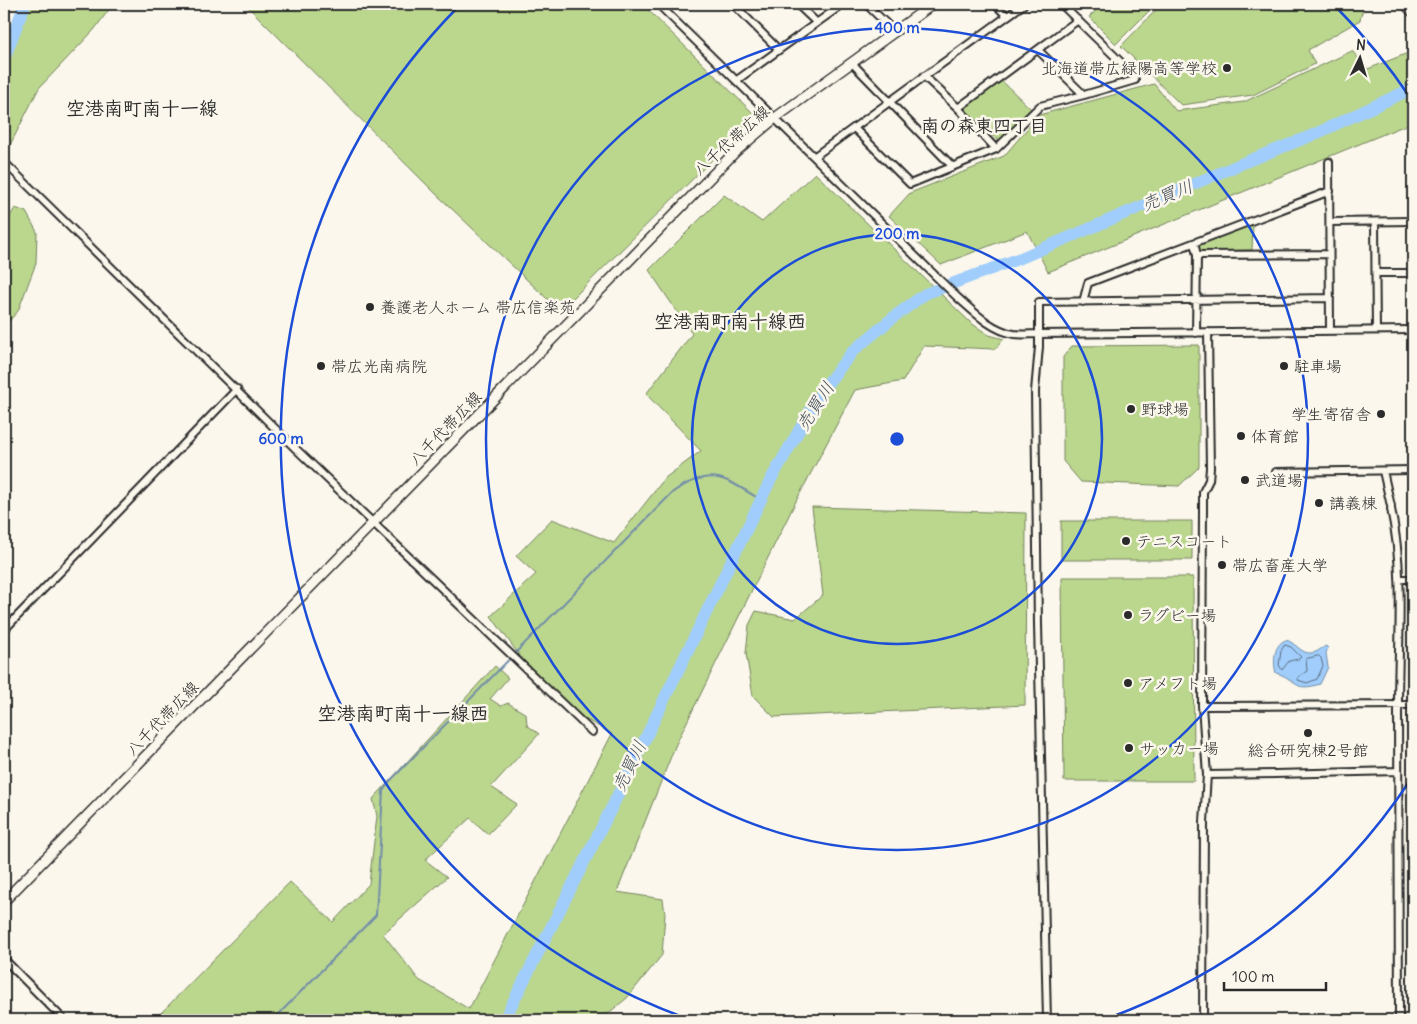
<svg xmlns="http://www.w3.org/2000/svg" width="1417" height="1024" font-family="Delius,'Klee One',sans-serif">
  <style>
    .green { fill: #bbd78e; stroke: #73815c }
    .water { fill: #a0cdfb; stroke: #718ca8 }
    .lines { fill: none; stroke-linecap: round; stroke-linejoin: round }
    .shore { stroke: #5a6c7e; stroke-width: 1 }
    .stream { stroke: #718ca8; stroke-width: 2 }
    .river { stroke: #a0cdfb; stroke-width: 12 }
    .minor-casing { stroke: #2b2b2b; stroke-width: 10 }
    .tertiary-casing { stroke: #2b2b2b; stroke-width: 12 }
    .secondary-casing { stroke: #2b2b2b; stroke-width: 12 }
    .minor { stroke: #fbf7ec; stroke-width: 6 }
    .tertiary { stroke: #fbf7ec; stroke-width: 9 }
    .secondary { stroke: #fbf7ec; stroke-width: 9 }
    .ring { fill: none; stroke: #1d4ed8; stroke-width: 2.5 }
    .poi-dot { fill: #2b2b2b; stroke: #fbf7ec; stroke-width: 2 }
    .labels { text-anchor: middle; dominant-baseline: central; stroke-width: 5; stroke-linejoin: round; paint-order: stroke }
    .poi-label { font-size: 16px; fill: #2b2b2b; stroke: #fbf7ec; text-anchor: start }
    .street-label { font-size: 16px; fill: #2b2b2b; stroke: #fbf7ec }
    .neighbourhood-label { font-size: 18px; font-weight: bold; fill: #2b2b2b; stroke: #fbf7ec }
    .water-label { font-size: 18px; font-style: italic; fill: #48545f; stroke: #fbf7ec }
    .quarter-label { font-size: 19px; font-weight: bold; fill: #2b2b2b; stroke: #fbf7ec }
    .centre { fill: #1d4ed8; stroke: #fbf7ec; stroke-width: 2.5 }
    .ring-label { font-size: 15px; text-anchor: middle; font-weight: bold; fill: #1d4ed8; stroke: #fbf7ec; stroke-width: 5; stroke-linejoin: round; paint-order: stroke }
  </style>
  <rect width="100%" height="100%" fill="#fbf7ec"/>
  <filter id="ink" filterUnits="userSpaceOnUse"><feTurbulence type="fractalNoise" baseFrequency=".02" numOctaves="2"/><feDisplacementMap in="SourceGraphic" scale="10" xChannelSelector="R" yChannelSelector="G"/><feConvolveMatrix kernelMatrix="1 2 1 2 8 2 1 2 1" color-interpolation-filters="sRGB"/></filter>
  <g filter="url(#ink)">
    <path class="green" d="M 30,4 L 113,4 L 94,30 L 39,88 L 7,151 L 4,146 L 5,69 Z
      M 245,4 L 642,4 L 756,116 L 560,311 L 434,192 Z
      M 1103,4 L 1154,4 L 1155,5 L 1116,44 L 1089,17 Z
      M 1160,4 L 1364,4 L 1360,20 L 1308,50 L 1315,64 L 1253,95 L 1181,105 L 1121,46 L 1161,5 Z
      M 1352,51 L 1368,69 L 1413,51 L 1413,122 L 1048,272 L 1027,231 L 941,265 L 889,216 L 910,193 L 1004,156 L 1039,115 L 1154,84 L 1176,111 L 1244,102 Z
      M 1001,80 L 1031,109 L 1000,139 L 996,139 L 966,112 L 967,105 Z
      M 815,173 L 971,323 L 989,335 L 1004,339 L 995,349 L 924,346 L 903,381 L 855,390 L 795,503 L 676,744 L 617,892 L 663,899 L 665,914 L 662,955 L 627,998 L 600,1020 L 154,1020 L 290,882 L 333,922 L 369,884 L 377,816 L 373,799 L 495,666 L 508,678 L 490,699 L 501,706 L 508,703 L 526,714 L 527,725 L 539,734 L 491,787 L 517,804 L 488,834 L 470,818 L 425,860 L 447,877 L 383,934 L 419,980 L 469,1009 L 612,734 L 578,715 L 522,659 L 491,616 L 536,574 L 516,556 L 552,519 L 614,543 L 665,478 L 701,451 L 646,394 L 692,334 L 649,270 L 724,195 L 762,222 Z
      M 15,208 L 26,212 L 37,232 L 36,263 L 18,311 L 4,327 L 4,226 Z
      M 1253,223 L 1252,250 L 1202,251 L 1199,249 L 1201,243 Z
      M 1199,345 L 1199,467 L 1179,486 L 1081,482 L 1063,461 L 1063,357 L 1072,346 Z
      M 812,507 L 1026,513 L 1025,705 L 774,717 L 753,696 L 746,653 L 749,625 L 756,611 L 795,619 L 823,595 Z
      M 1061,521 L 1192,521 L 1192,560 L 1061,560 Z
      M 1062,577 L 1193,577 L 1194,781 L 1064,781 Z"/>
    <path class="water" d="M 1286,640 C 1295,642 1301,654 1311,653 C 1317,653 1321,648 1326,646 L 1328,648 L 1326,653 L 1328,667 L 1320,684 C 1292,693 1298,679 1276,673 C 1273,663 1273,644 1286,640 Z"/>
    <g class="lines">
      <path class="shore" d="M 1285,645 L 1291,647 L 1301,657 L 1299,659 L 1289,661 L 1282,670 L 1279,665 L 1281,651 Z
        M 1319,656 L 1321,658 L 1323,666 L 1317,679 L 1307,683 L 1298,680 L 1298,677 L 1307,671 L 1306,659 Z"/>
      <path class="stream" d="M 273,1020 L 376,915 L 383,791 L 390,781 L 673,492 C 711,466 725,478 761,500"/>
      <path class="river" d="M 4,59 L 25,4
        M 504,1020 L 613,805 L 770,481 L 813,406 L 827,384 L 853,351 L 895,316 L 925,294 L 1023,257 L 1243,163 L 1313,135 L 1413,88"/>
      <g class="minor-casing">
        <path id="minor" d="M 658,4 L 957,297 C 973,311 991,330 1014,334 C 1022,335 1030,334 1038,334 L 1413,330
          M 733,4 L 779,50
          M 797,4 L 816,22
          M 866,4 L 895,32
          M 995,4 L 1007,16
          M 1038,50 L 1084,95
          M 852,63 L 952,166
          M 924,76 L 958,108 L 996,149
          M 737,80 L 843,4
          M 958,108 L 1078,20
          M 854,128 L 910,184 L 996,149 L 1040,106 L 1084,95 L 1135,80 L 1134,75 L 1061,4
          M 815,156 L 1024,4
          M 4,162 L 296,449 L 592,732
          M 1329,162 L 1330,331
          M 1330,222 L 1413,221
          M 1375,222 L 1376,330
          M 1194,243 L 1197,255 L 1196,333
          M 1197,255 L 1329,254
          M 1376,273 L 1413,273
          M 1083,302 L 1088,283 L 1330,191
          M 1383,471 L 1391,506
          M 1276,472 L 1413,470
          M 1391,509 C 1405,573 1398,641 1398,706 C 1398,811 1399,915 1399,1020
          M 1399,579 L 1413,579
          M 4,630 L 237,389
          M 1202,706 L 1413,705
          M 1207,775 L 1275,774 L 1398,771
          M 4,959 L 64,1020
          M 1047,1020 L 1038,624 L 1035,391 L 1039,347 L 1039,302 L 1330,298
          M 1203,1020 L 1204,822 L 1207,775 L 1202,706 L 1203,510 L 1203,492 L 1209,480 L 1210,468 L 1208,332"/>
      </g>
      <g class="tertiary-casing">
        <path id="tertiary" d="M 1405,4 L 1413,12"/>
      </g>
      <g class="secondary-casing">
        <path id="secondary" d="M 4,901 L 735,152 L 775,118 L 933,4"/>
      </g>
      <use href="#minor" class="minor"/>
      <use href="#tertiary" class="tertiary"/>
      <use href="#secondary" class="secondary"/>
    </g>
  </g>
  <g class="ring">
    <circle cx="897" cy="439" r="205"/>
    <circle cx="897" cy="439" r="411"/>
    <path d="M1411 779A616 616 0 0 1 1103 1020M691 1020A616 616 0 0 1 458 7M1336 7A616 616 0 0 1 1411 99"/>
  </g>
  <g class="poi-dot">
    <circle cx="1227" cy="68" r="5"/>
    <circle cx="370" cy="307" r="5"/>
    <circle cx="321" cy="366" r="5"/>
    <circle cx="1284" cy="366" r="5"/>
    <circle cx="1131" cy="409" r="5"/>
    <circle cx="1381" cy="414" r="5"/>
    <circle cx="1241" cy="436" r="5"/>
    <circle cx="1245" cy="480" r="5"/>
    <circle cx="1319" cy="503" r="5"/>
    <circle cx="1126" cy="541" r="5"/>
    <circle cx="1222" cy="565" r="5"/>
    <circle cx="1128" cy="615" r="5"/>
    <circle cx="1128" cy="683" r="5"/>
    <circle cx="1308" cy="733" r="5"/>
    <circle cx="1129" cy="748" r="5"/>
  </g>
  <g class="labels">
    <g class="poi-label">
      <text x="1217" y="68" text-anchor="end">北海道帯広緑陽高等学校</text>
      <text x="380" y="307">養護老人ホーム 帯広信楽苑</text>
      <text x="331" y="366">帯広光南病院</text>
      <text x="1294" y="366">駐車場</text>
      <text x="1141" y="409">野球場</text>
      <text x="1371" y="414" text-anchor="end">学生寄宿舎</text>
      <text x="1251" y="436">体育館</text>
      <text x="1255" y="480">武道場</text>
      <text x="1329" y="503">講義棟</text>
      <text x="1136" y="541">テニスコート</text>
      <text x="1232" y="565">帯広畜産大学</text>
      <text x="1138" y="615">ラグビー場</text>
      <text x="1138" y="683">アメフト場</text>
      <text x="1139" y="748">サッカー場</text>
      <text x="1308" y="750" text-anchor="middle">総合研究棟2号館</text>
    </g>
    <g class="street-label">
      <text transform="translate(731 140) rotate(-42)">八千代帯広線</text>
      <text transform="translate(445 428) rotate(-46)">八千代帯広線</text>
      <text transform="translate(162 718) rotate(-46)">八千代帯広線</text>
    </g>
    <g class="neighbourhood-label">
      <text x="984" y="125">南の森東四丁目</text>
    </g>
    <g class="water-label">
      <text transform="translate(1167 195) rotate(-22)">売買川</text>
      <text transform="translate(815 406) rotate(-57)">売買川</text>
      <text transform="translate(629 766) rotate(-64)">売買川</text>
    </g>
    <g class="quarter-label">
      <text x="142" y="108">空港南町南十一線</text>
      <text x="730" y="321">空港南町南十線西</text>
      <text x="403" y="713">空港南町南十一線西</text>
    </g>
  </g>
  <circle cx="897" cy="439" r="8" class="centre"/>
  <g class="ring-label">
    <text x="897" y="33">400 m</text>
    <text x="897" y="239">200 m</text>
    <text x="281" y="444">600 m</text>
  </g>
  <rect width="1417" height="1024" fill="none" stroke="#fbf7ec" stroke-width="20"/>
  <rect x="10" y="10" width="1397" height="1004" fill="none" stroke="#2b2b2b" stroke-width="2" filter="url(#ink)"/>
  <g transform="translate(1360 58) rotate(5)" stroke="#fbf7ec" stroke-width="4" paint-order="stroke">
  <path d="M0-4L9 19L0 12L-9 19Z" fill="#2b2b2b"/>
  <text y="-8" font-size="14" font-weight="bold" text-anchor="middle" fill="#2b2b2b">N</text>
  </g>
  <path d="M1224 982v8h102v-8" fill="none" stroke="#2b2b2b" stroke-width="2.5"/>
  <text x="1232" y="982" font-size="15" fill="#2b2b2b" stroke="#fbf7ec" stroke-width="4" paint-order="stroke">100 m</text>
</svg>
